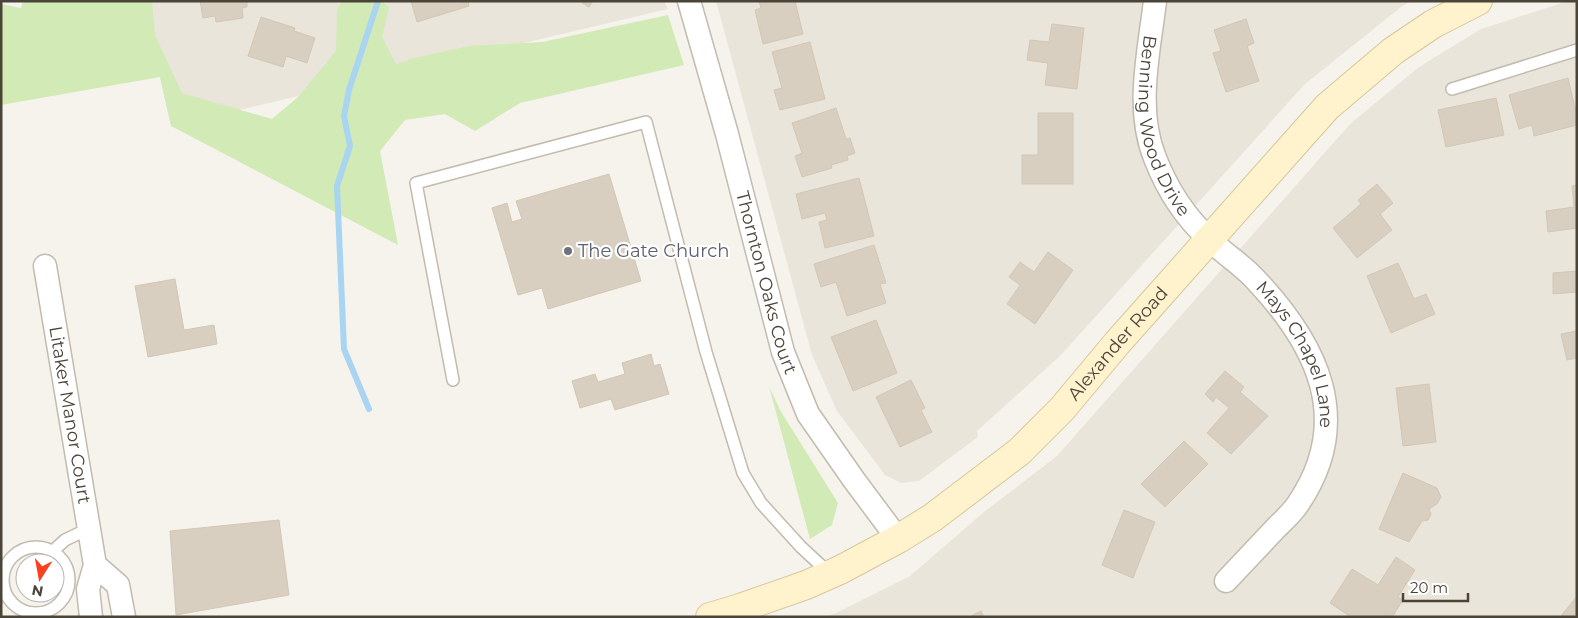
<svg xmlns="http://www.w3.org/2000/svg" width="1578" height="618" font-family="Montserrat,sans-serif">
  <style>
    .residential { fill: #eae5da }
    .green { fill: #d2eab5 }
    .lines { fill: none; stroke-linecap: round; stroke-linejoin: round }
    .stream { stroke: #a9d4f2; stroke-width: 6 }
    .building { fill: #d8cfc1; stroke: #d3c7b4 }
    .lane-casing { stroke: #c2bbae; stroke-width: 14 }
    .street-casing { stroke: #c2bbae; stroke-width: 25 }
    .secondary-casing { stroke: #d6c79b; stroke-width: 30 }
    .lane { stroke: #fff; stroke-width: 11 }
    .street { stroke: #fff; stroke-width: 22 }
    .secondary { stroke: #fff3cd; stroke-width: 28 }
    .worship-dot { fill: #6b7280; stroke: #fff; stroke-width: 2 }
    .labels { text-anchor: middle; dominant-baseline: central; stroke-width: 4.5; stroke-linejoin: round; paint-order: stroke }
    .street-label { font-size: 18px; fill: #4b4439; stroke: #fff }
    .worship-label { font-size: 18px; fill: #5b616d; stroke: #fff; text-anchor: start }
  </style>
  <rect width="100%" height="100%" fill="#f6f3ec"/>
  <path class="residential" d="M 143,1 L 664,1 L 668,9 L 171,126 Z
    M 716,1 L 1411,1 L 1401,7 L 1305,84 L 1060,356 L 977,431 L 978,437 L 919,481 L 901,483 L 885,475 L 837,411 L 812,355 Z
    M 1568,1 L 1577,1 L 1577,617 L 825,617 L 836,613 L 910,576 L 984,512 L 1057,456 L 1351,123 L 1419,67 L 1481,29 Z"/>
  <path class="green" d="M 23,1 L 152,1 L 155,35 L 182,93 L 272,119 L 298,97 L 336,51 L 337,10 L 342,1 L 381,1 L 389,7 L 382,37 L 396,64 L 414,58 L 469,46 L 542,42 L 668,15 L 684,65 L 520,103 L 475,131 L 445,114 L 405,120 L 380,151 L 398,245 L 171,126 L 160,77 L 1,105 L 1,4 L 21,8 Z
    M 769,386 L 780,410 L 838,503 L 832,525 L 810,539 Z"/>
  <g class="lines">
    <path class="stream" d="M 369,409 L 344,349 L 337,186 L 350,146 L 344,116 L 349,90 L 378,1"/>
  </g>
  <path class="building" d="M 200,1 L 247,1 L 247,7 L 242,8 L 243,18 L 216,22 L 215,16 L 203,18 Z
    M 411,1 L 468,1 L 469,6 L 417,22 Z
    M 579,1 L 593,1 L 589,7 Z
    M 759,1 L 795,1 L 803,34 L 763,44 L 755,10 L 761,8 Z
    M 261,17 L 295,28 L 294,31 L 315,38 L 307,63 L 286,56 L 283,67 L 248,56 Z
    M 1246,19 L 1254,43 L 1247,46 L 1259,81 L 1226,92 L 1213,53 L 1221,51 L 1214,30 Z
    M 1052,24 L 1084,28 L 1077,89 L 1045,85 L 1048,63 L 1027,60 L 1030,40 L 1049,42 Z
    M 810,42 L 825,99 L 780,110 L 774,90 L 782,88 L 772,52 Z
    M 1568,78 L 1577,116 L 1577,125 L 1534,136 L 1532,125 L 1519,129 L 1509,95 Z
    M 1496,98 L 1504,135 L 1446,147 L 1438,110 Z
    M 836,108 L 846,139 L 850,138 L 855,153 L 847,156 L 848,160 L 831,165 L 832,168 L 802,177 L 795,156 L 802,153 L 792,123 Z
    M 1038,113 L 1073,113 L 1073,184 L 1022,184 L 1022,155 L 1038,155 Z
    M 609,174 L 641,281 L 548,309 L 542,288 L 518,295 L 492,208 L 507,203 L 512,222 L 522,219 L 516,201 Z
    M 859,178 L 874,236 L 825,248 L 819,222 L 827,220 L 825,213 L 802,219 L 796,194 Z
    M 1377,184 L 1393,203 L 1380,214 L 1392,230 L 1357,258 L 1333,228 L 1361,204 L 1358,200 Z
    M 1577,185 L 1577,228 L 1548,232 L 1546,211 L 1574,207 L 1572,186 Z
    M 874,245 L 886,283 L 880,284 L 886,303 L 847,316 L 836,282 L 821,287 L 814,264 Z
    M 1048,252 L 1073,270 L 1035,324 L 1007,304 L 1020,285 L 1009,277 L 1020,262 L 1034,272 Z
    M 1398,263 L 1414,299 L 1426,294 L 1435,314 L 1391,333 L 1367,276 Z
    M 1577,271 L 1577,292 L 1553,294 L 1553,273 Z
    M 175,279 L 184,330 L 214,325 L 217,344 L 148,357 L 135,286 Z
    M 876,320 L 897,373 L 853,391 L 831,337 Z
    M 1577,331 L 1577,358 L 1567,360 L 1561,334 Z
    M 651,354 L 654,366 L 660,364 L 669,394 L 615,410 L 611,399 L 580,408 L 572,381 L 595,374 L 598,382 L 625,374 L 622,363 Z
    M 1225,371 L 1244,387 L 1240,392 L 1268,416 L 1231,454 L 1207,433 L 1229,408 L 1216,397 L 1213,402 L 1205,394 Z
    M 911,380 L 925,408 L 921,410 L 932,432 L 900,447 L 876,397 Z
    M 1429,384 L 1436,442 L 1403,446 L 1396,388 Z
    M 1184,441 L 1208,464 L 1165,507 L 1141,484 Z
    M 1403,473 L 1437,488 L 1441,497 L 1437,504 L 1429,509 L 1431,514 L 1428,520 L 1422,521 L 1409,542 L 1379,529 Z
    M 1124,510 L 1155,522 L 1133,578 L 1102,565 Z
    M 279,520 L 289,595 L 176,615 L 170,531 Z
    M 1396,557 L 1415,570 L 1398,597 L 1403,600 L 1392,617 L 1384,615 L 1383,617 L 1351,617 L 1330,603 L 1352,569 L 1378,585 Z
    M 1577,596 L 1577,617 L 1562,617 L 1561,616 Z
    M 981,611 L 984,617 L 969,617 Z"/>
  <g class="lines">
    <g class="lane-casing">
      <path id="lane" d="M 1452,89 L 1577,50
        M 453,380 L 416,183 L 646,122 L 706,352 L 743,473 L 761,503 L 801,547 L 829,573
        M3 580a33 33 0 1 1 66 0a33 33 0 1 1-66 0Z
        M 53,551 L 65,540 L 90,528"/>
    </g>
    <g class="street-casing">
      <g id="street">
        <path id="s1" d="M 689,1 L 727,134 L 783,352 L 808,414 L 854,480 L 898,539"/>
        <path id="s2" d="M 1155,1 C 1149,52 1135,109 1155,158 C 1167,189 1184,216 1209,239 C 1223,253 1241,264 1254,278 C 1317,344 1355,420 1298,504 C 1292,513 1283,521 1275,529 C 1259,546 1242,564 1226,581"/>
        <path id="s3" d="M 45,266 L 95,565 L 88,589 L 91,617"/>
        <path d="M 95,565 L 118,585 L 124,617"/>
      </g>
    </g>
    <g class="secondary-casing">
      <g id="secondary">
        <path id="s4" d="M 710,617 L 740,608 L 806,585 L 840,570 L 898,539 L 932,518 L 1019,452 L 1062,409 L 1118,342 L 1327,107 L 1393,51 L 1433,24 L 1478,1"/>
      </g>
    </g>
    <use href="#lane" class="lane"/>
    <use href="#street" class="street"/>
    <use href="#secondary" class="secondary"/>
  </g>
  <circle class="worship-dot" cx="568" cy="251" r="5"/>
  <g class="labels">
    <g class="street-label">
      <text stroke="none"><textPath href="#s2" startOffset="129">Benning Wood Drive</textPath></text>
      <text stroke="none"><textPath href="#s1" startOffset="292">Thornton Oaks Court</textPath></text>
      <text stroke="none"><textPath href="#s4" startOffset="500">Alexander Road</textPath></text>
      <text stroke="none"><textPath href="#s2" startOffset="406">Mays Chapel Lane</textPath></text>
      <text stroke="none"><textPath href="#s3" startOffset="151">Litaker Manor Court</textPath></text>
    </g>
    <g class="worship-label">
      <text x="578" y="251">The Gate Church</text>
    </g>
  </g>
  <rect width="1578" height="618" fill="none" stroke="#4b4439" stroke-width="5"/>
  <g transform="translate(40 578) rotate(191)"><circle r="24" fill="#ffffff" stroke="#b7b4b0"/>
  <path d="M0-4L9 19L0 12L-9 19Z" fill="#fc3f1d"/>
  <text y="-8" font-size="14" font-weight="bold" text-anchor="middle" fill="#4b4439">N</text>
  </g>
  <path d="M1403 593v8h65v-8" fill="none" stroke="#4b4439" stroke-width="2.5"/>
  <text x="1410" y="593" font-size="15" fill="#4b4439" stroke="#ffffff" stroke-width="4" paint-order="stroke">20 m</text>
</svg>
